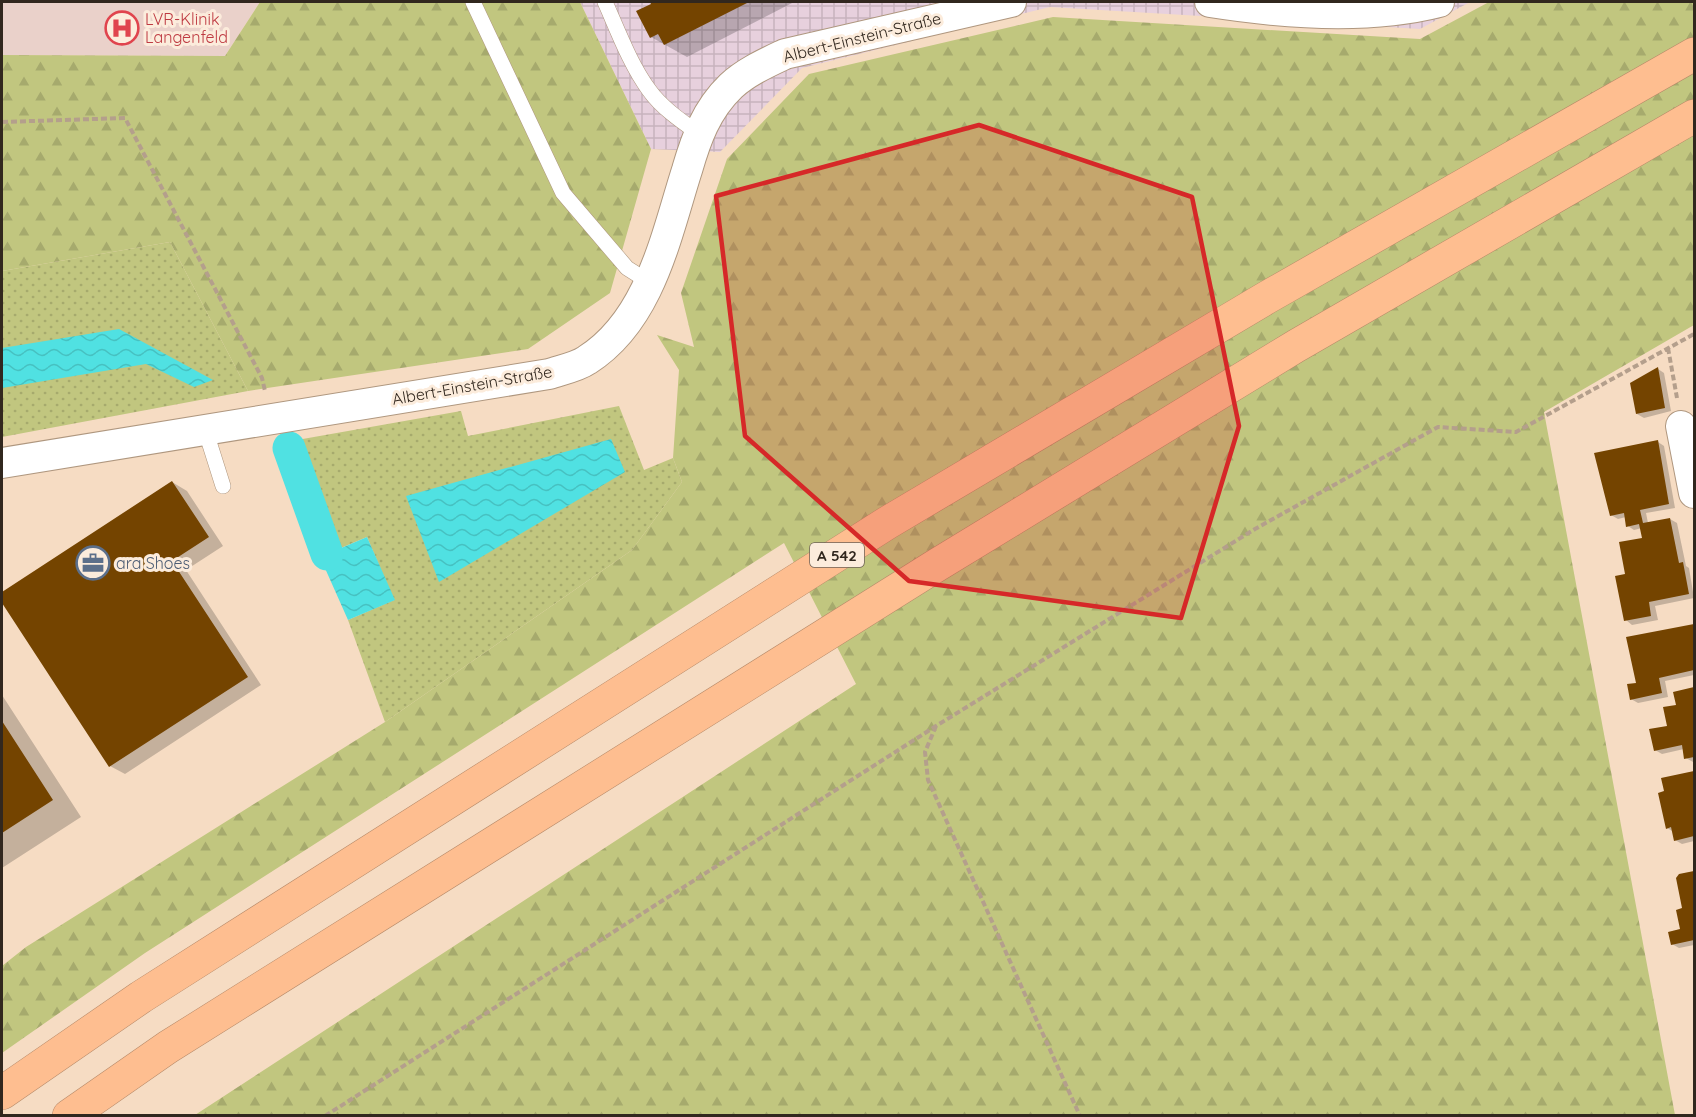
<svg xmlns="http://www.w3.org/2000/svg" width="1696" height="1117" font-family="Quicksand,sans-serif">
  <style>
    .industrial { fill: url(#industrial-grid) }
    .medical { fill: #ead1ca }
    .grass { fill: url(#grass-dots) }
    .forest { fill: url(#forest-firs) }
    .water { fill: url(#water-waves) }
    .shadow { fill: #0003 }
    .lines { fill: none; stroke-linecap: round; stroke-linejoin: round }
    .canal { stroke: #50e1e2; stroke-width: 33 }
    .building { fill: #744400 }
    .service-casing { stroke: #af977f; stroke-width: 16 }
    .minor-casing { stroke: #af977f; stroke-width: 32 }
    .motorway-casing { stroke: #b68968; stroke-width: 34 }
    .path { stroke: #b49f8c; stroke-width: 4; stroke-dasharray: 6 3; stroke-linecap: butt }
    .service { stroke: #fff; stroke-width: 15 }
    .minor { stroke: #fff; stroke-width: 30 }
    .motorway { stroke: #febe90; stroke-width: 33 }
    .marked { fill: #d62828; fill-opacity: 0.2; stroke: #d62828; stroke-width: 4.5; stroke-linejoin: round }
    .labels { text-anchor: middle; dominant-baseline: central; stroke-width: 6; stroke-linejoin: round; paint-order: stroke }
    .shield { fill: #fcecdc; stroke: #6e6257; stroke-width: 1.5 }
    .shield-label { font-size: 15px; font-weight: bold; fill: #31271e }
    .health-label { font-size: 16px; fill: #be3a42; stroke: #fcecdc; text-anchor: start }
    .street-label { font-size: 16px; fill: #31271e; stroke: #fcecdc }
    .service-label { font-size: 16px; fill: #4e5e75; stroke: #fcecdc; text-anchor: start }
  </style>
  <defs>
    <pattern id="industrial-grid" width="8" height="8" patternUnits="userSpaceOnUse" patternTransform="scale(1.5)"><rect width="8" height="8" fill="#e7d0dd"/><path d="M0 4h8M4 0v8" fill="none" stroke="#c7b3bd"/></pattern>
    <pattern id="grass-dots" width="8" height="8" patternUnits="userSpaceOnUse" patternTransform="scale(1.5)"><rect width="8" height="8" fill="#c1c67f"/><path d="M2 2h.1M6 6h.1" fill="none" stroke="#a6aa6d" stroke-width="1.8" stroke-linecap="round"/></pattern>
    <pattern id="forest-firs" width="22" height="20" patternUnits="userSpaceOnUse" patternTransform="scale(1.5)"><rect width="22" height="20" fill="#c1c67f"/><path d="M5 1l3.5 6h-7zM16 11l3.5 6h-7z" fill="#a6aa6d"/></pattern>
    <pattern id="water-waves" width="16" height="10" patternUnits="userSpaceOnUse" patternTransform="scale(1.5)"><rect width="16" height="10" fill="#50e1e2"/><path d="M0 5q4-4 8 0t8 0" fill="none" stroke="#46c1c1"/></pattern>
  </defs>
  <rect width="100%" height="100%" fill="#f6dcc3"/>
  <path class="industrial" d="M 580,2 L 1470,2 L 1420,29 L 1050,7 L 802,68 L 720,152 L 651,149 Z"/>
  <path class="medical" d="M 2,2 L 260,2 L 225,56 L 2,55 Z"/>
  <path class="grass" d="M 170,242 L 248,391 L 2,437 L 2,271 Z
    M 619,406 L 644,470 L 673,458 L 682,482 L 632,550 L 385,722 L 348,620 L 394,600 L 367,537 L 336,550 L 297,440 L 461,411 L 468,436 Z"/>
  <path class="forest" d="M 260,2 L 580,2 L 651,149 L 610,293 L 528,349 L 248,391 L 170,242 L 2,271 L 2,55 L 225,56 Z
    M 1489,2 L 1694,2 L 1694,325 L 1544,412 L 1675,1115 L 195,1115 L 856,684 L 784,543 L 145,953 L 2,1053 L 2,966 L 26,947 L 385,722 L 632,550 L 682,482 L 673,458 L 679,370 L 657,335 L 694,347 L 681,293 L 727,159 L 809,74 L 1053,17 L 1420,39 Z"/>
  <path class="water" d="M 119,329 L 213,380 L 194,387 L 146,364 L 2,388 L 2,348 Z
    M 611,439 L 625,472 L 439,582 L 406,496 Z
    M 367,537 L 395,600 L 348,620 L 320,557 Z"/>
  <path class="shadow" d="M 651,2 L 794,2 L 687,57 L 651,37 Z
    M 1658,369 L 1664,373 L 1671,411 L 1644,418 L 1637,414 Z
    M 1658,442 L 1664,446 L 1675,508 L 1646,513 L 1648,523 L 1670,519 L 1677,523 L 1686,566 L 1689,568 L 1694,598 L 1655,606 L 1658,620 L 1632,625 L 1626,620 L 1627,575 L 1644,539 L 1642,528 L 1634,530 L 1628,526 L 1626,517 L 1618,519 L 1611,515 Z
    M 172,482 L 187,491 L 223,546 L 186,570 L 261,685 L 125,774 L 110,766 L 2,600 L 2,594 Z
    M 1694,625 L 1694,675 L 1665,681 L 1668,697 L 1638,703 L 1631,699 L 1638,684 L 1628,638 Z
    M 1694,689 L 1694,761 L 1693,762 L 1686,758 L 1684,749 L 1662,754 L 1655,750 L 1677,706 L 1675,693 Z
    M 2,695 L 81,817 L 2,868 Z
    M 1694,773 L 1694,841 L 1682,844 L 1675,840 L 1674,832 L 1667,828 L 1666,792 L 1663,779 Z
    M 1694,872 L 1694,945 L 1679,948 L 1672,944 L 1682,930 L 1684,910 L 1680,875 Z"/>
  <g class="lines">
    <path class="canal" d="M 289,448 L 327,554"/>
  </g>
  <path class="building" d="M 650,2 L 749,2 L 664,45 L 658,34 L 650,38 L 636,11 L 651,4 Z
    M 1658,367 L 1665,408 L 1636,414 L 1630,383 Z
    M 1658,440 L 1669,504 L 1640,510 L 1643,523 L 1670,518 L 1679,563 L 1683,562 L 1689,594 L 1649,602 L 1651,616 L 1624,621 L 1615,576 L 1625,574 L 1619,542 L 1642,538 L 1639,524 L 1626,527 L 1624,513 L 1610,516 L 1594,453 Z
    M 172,481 L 209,537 L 172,561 L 248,677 L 109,767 L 2,603 L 2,592 Z
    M 1694,624 L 1694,670 L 1659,678 L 1662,693 L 1630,700 L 1627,684 L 1636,683 L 1626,637 Z
    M 1694,687 L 1694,757 L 1684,759 L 1682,745 L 1654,751 L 1649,729 L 1667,726 L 1663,707 L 1676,705 L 1673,692 Z
    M 2,721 L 53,800 L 2,833 Z
    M 1694,771 L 1694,836 L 1674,841 L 1671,827 L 1666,829 L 1658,793 L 1664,791 L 1661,778 Z
    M 1694,871 L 1694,940 L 1671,945 L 1668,932 L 1680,929 L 1676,910 L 1682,908 L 1676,878 L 1679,874 Z"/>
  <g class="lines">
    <g class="service-casing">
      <path id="service" d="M 473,2 L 563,193 L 627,268 L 649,282
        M 605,2 C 618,31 630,64 649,90 C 661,107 681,121 698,133
        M 205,429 L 223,486"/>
    </g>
    <g class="minor-casing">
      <path id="minor" d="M 1210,2 C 1280,13 1369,20 1439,2
        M 1681,426 L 1694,493
        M 2,463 L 549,374 C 561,370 577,367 587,360 C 650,320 666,236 687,170 C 696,139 706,110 731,86 C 746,72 766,63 785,54 L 1011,2"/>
    </g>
    <g class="motorway-casing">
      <path id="motorway" d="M 2,1093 L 141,997 L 887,523 L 1266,298 L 1694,54
        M 69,1116 L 168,1047 L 937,565 L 1296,346 L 1694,116"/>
    </g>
    <path class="path" d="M 2,122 L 125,118 L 262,378 L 265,391
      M 1668,348 L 1677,398
      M 936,726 L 925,752 L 928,780 L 1080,1116
      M 325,1116 L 936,726 L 1255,529 L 1438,427 L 1516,432 L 1694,334"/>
    <use href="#service" class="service"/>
    <use href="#minor" class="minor"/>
    <use href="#motorway" class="motorway"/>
  </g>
  <path class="marked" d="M 979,125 L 1192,197 L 1239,426 L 1181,618 L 909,581 L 745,436 L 716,196 Z"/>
  <defs>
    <g id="hospital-ring" transform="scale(1.725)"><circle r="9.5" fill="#fcecdc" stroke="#e0444e" stroke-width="1.5"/><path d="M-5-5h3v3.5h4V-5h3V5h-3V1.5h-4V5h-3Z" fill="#e0444e"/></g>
    <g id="office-ring" transform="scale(1.725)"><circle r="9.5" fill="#fcecdc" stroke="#5c6f8a" stroke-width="1.5"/><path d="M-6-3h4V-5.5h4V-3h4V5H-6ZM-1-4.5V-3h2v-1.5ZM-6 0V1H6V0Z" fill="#5c6f8a"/></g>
  </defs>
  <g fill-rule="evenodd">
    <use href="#hospital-ring" x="122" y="28"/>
    <use href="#office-ring" x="93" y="563"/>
  </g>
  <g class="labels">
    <rect class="shield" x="810" y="543" width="54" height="24" rx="4.5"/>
    <g class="shield-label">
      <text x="837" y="555">A 542</text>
    </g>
    <g class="health-label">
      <text x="145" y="19">LVR-Klinik<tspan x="145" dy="18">Langenfeld</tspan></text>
    </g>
    <g class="street-label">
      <text transform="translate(862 37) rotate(-14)">Albert-Einstein-Straße</text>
      <text transform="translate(472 385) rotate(-10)">Albert-Einstein-Straße</text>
    </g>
    <g class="service-label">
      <text x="116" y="563">ara Shoes</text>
    </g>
  </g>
  <rect width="1696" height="1117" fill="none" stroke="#31271e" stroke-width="6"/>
</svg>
